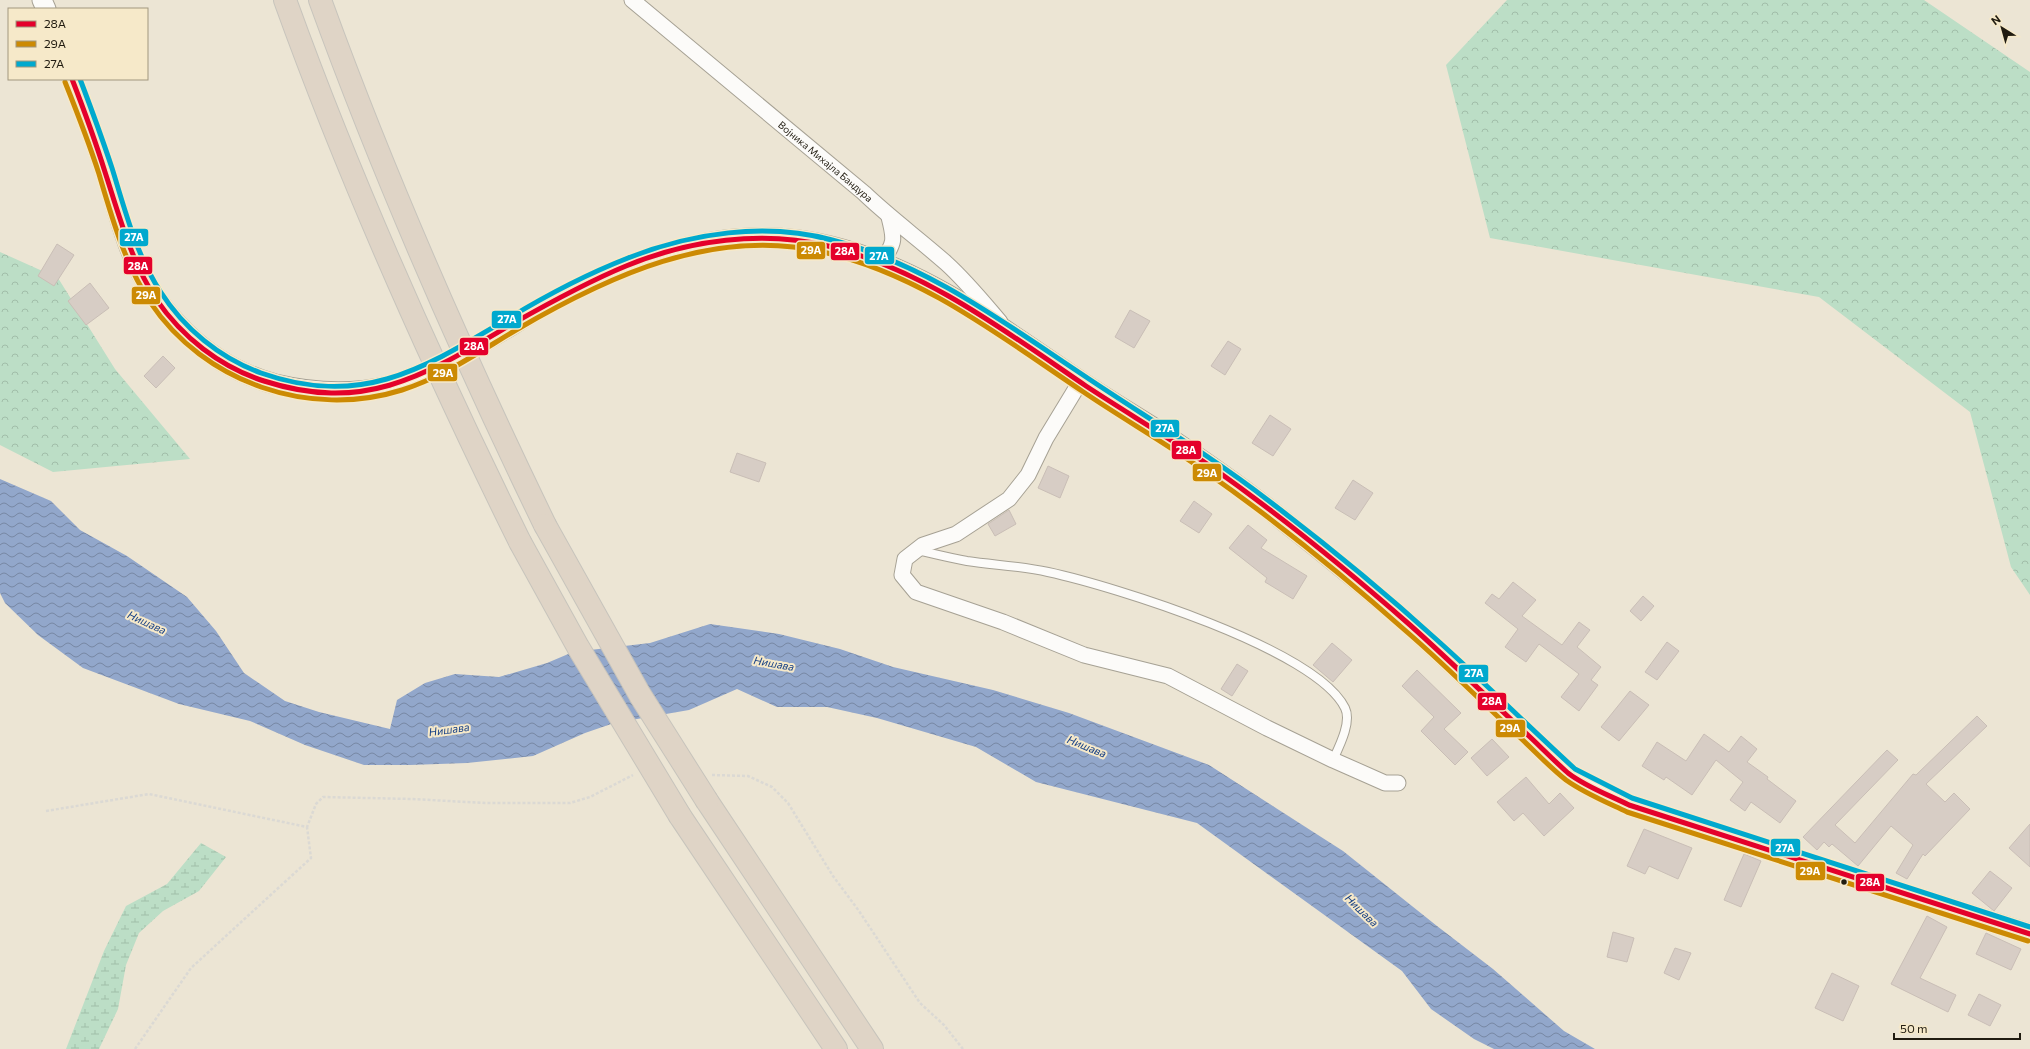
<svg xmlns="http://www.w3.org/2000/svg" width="2030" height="1049" font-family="Commissioner,sans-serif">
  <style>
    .forest { fill: url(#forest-crowns) }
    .wetland { fill: url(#wetland-marsh) }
    .water { fill: url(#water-waves) }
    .building { fill: #d7cdc5; stroke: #c9beb6 }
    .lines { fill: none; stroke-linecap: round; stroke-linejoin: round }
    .service-casing { stroke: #a6a194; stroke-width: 10 }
    .minor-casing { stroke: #a6a194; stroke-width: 17 }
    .tertiary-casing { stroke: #a6a194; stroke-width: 21 }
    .motorway-casing { stroke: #c7c4bc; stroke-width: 24 }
    .path { stroke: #dbd9d4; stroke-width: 2.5; stroke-dasharray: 3 2; stroke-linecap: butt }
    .service { stroke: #fcfbf9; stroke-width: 8 }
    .minor { stroke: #fcfbf9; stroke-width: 15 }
    .tertiary { stroke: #fcfbf9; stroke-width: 19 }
    .motorway { stroke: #dfd4c6; stroke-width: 22 }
    .tertiary-bridge-casing { stroke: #a6a194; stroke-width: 21; stroke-linecap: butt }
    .motorway-bridge-casing { stroke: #c7c4bc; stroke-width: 24; stroke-linecap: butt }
    .tertiary-bridge { stroke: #fcfbf9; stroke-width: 19 }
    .motorway-bridge { stroke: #dfd4c6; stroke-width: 22 }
    .bus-1-casing { stroke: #f6e9c9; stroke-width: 8 }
    .bus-2-casing { stroke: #f6e9c9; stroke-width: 8 }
    .bus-3-casing { stroke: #f6e9c9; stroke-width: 8 }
    .bus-1 { stroke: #e4002b; stroke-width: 5 }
    .bus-2 { stroke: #cc8a03; stroke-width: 5 }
    .bus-3 { stroke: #00a9ce; stroke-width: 5 }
    .bus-dot { fill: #211c11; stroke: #f6e9c9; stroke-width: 1.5 }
    .labels { text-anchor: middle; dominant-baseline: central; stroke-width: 4; stroke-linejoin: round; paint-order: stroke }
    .street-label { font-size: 10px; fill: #211c11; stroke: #f6e9c9 }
    .water-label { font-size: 11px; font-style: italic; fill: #174085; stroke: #f6e9c9 }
    .line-badge { stroke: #f6e9c9; stroke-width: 1.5 }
    .badge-label { font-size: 11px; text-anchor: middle; font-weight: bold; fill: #fff }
  </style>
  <defs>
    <pattern id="forest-crowns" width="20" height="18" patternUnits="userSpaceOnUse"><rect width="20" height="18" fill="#bcdec6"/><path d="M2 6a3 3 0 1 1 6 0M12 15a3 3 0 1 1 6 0" fill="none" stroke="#a1bea9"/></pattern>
    <pattern id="wetland-marsh" width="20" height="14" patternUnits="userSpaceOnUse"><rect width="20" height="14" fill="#bcdec6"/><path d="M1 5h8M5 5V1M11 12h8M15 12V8" fill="none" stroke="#a1bea9"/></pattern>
    <pattern id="water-waves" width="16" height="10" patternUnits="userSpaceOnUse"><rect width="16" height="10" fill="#92a7cb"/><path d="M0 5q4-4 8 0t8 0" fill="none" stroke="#7787a3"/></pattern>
  </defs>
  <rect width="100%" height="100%" fill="#ece5d4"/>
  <path class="forest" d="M 1507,0 L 1924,0 L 2030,72 L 2030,595 L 2011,567 L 1970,412 L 1819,297 L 1490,238 L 1446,65 Z
    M 0,252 L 58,278 L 115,369 L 190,459 L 53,472 L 0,445 Z"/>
  <path class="wetland" d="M 201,843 L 226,857 L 199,891 L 163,911 L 139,933 L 126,965 L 118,1009 L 99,1049 L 66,1049 L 104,951 L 126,906 L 167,884 Z"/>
  <path class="water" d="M 0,479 L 51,501 L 80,530 L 127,556 L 187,597 L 216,631 L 244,673 L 285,701 L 319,712 L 390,729 L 397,700 L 425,683 L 455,674 L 499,677 L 547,663 L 573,652 L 650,643 L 710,624 L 779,634 L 840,649 L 893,667 L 993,690 L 1069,713 L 1209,765 L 1343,851 L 1437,926 L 1493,969 L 1564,1031 L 1595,1049 L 1494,1049 L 1474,1039 L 1431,1009 L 1402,971 L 1197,823 L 1036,782 L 976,747 L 877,718 L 827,707 L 777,707 L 737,689 L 689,710 L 614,723 L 585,733 L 533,756 L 467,763 L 410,765 L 364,765 L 305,745 L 250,721 L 179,704 L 83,668 L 38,635 L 5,603 L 0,593 Z"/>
  <path class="building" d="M 57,244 L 74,255 L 54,286 L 38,276 Z
    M 90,283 L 109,308 L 86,325 L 68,301 Z
    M 1130,310 L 1150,321 L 1134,348 L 1115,337 Z
    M 1228,341 L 1241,349 L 1225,375 L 1211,366 Z
    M 163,356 L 175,368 L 156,388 L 144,376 Z
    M 1270,415 L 1291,429 L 1273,456 L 1252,443 Z
    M 737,453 L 766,463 L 759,482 L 730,472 Z
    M 1048,466 L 1069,476 L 1060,498 L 1038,488 Z
    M 1353,480 L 1373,493 L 1355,520 L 1335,508 Z
    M 1194,501 L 1212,514 L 1199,533 L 1180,521 Z
    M 1009,510 L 1016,524 L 995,536 L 988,524 Z
    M 1248,525 L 1267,540 L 1261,548 L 1307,576 L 1293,599 L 1265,582 L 1267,578 L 1229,548 Z
    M 1513,582 L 1536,600 L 1522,616 L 1562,645 L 1579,622 L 1590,630 L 1577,647 L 1601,667 L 1591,680 L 1598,685 L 1579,711 L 1561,697 L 1579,674 L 1539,644 L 1526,662 L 1505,647 L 1518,629 L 1485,603 L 1492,594 L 1499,599 Z
    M 1643,596 L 1654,606 L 1641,621 L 1630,611 Z
    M 1667,642 L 1679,651 L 1657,680 L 1645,672 Z
    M 1332,643 L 1352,660 L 1333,682 L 1313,665 Z
    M 1237,664 L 1248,671 L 1232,696 L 1221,689 Z
    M 1417,670 L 1461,713 L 1444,729 L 1468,752 L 1455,765 L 1421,731 L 1434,717 L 1402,686 Z
    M 1630,691 L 1649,705 L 1619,741 L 1601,727 Z
    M 1977,716 L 1987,726 L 1926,784 L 1945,802 L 1954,793 L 1970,809 L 1925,856 L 1923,854 L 1907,879 L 1896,873 L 1913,845 L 1891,826 L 1858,866 L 1832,844 L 1829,847 L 1824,842 L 1817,850 L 1803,837 L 1887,750 L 1898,760 L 1835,825 L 1855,843 L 1913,774 L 1916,775 Z
    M 1704,734 L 1729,752 L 1741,736 L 1757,749 L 1747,762 L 1768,777 L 1767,779 L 1796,801 L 1780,823 L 1751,802 L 1745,811 L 1730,800 L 1743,782 L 1716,760 L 1692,795 L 1666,777 L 1664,780 L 1642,766 L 1657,742 L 1686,761 Z
    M 1492,739 L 1509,757 L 1487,776 L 1471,758 Z
    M 1526,777 L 1549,804 L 1560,793 L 1574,808 L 1544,836 L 1523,813 L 1514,821 L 1497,802 Z
    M 2030,824 L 2030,867 L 2009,848 Z
    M 1644,829 L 1692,848 L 1678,879 L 1649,866 L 1645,874 L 1627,866 Z
    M 1744,854 L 1761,861 L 1741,907 L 1724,900 Z
    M 1990,871 L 2012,888 L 1994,911 L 1972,893 Z
    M 1927,916 L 1947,927 L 1920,978 L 1956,995 L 1948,1012 L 1891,984 Z
    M 1613,932 L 1634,938 L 1627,962 L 1607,957 Z
    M 1986,933 L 2021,949 L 2011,970 L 1976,954 Z
    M 1675,948 L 1691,953 L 1679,980 L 1664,973 Z
    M 1832,973 L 1859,986 L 1843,1021 L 1815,1008 Z
    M 1979,994 L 2001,1005 L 1990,1026 L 1968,1015 Z"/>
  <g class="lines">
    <g class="service-casing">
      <path id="service" d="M 917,550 C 934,554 950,558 967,561 C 994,565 1021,566 1048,572 C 1113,586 1316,649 1345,708 C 1352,722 1339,747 1333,760"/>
    </g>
    <g class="minor-casing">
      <g id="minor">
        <path id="s1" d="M 632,0 L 864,193 C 890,218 919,239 946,263 C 966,281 983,302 1000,322"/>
        <path d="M 881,263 C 895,243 895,240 889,217"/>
        <path d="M 1080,382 L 1046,438 L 1028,475 L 1009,499 L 956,534 L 923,545 L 905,559 L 902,575 L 916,592 L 1003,622 L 1084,655 L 1168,676 L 1267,728 L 1333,760 L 1385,783 L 1398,783"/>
      </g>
    </g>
    <g class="tertiary-casing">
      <path id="tertiary" d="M 42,0 L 46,9
        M 72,79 C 85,112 97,145 108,179 C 115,202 121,226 130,249 C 156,313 207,366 275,384 C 313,393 351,395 389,386
        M 535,311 C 615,266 704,228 798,240 C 903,254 992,321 1077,379 C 1106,399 1136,416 1165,435 C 1204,461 1244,489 1280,518 C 1325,554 1371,590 1413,628 C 1467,676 1517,727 1571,775 L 1595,789 L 1629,805 L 2030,934"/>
    </g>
    <g class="motorway-casing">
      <path id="motorway" d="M 285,0 C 352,186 433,366 520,542
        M 320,0 C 385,179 462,354 545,525
        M 707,801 L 872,1049
        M 680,816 L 836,1049"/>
    </g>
    <path class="path" d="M 712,775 L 748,776 L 772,787 L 788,803 L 833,876 L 859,911 L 920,1003 L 944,1025 L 963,1049
      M 46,811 L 149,794 L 307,827 L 316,804 L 323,797 L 412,799 L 485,803 L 570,803 L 590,797 L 633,775
      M 135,1049 L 191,968 L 311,858 L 307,827"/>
    <use href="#service" class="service"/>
    <use href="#minor" class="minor"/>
    <use href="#tertiary" class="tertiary"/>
    <use href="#motorway" class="motorway"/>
    <g class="tertiary-bridge-casing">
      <path id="tertiary-bridge" d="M 389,386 C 442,370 488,339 535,311"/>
    </g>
    <g class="motorway-bridge-casing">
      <path id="motorway-bridge" d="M 545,525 L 640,695 L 707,801
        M 520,542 L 578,647 L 680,816"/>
    </g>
    <use href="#tertiary-bridge" class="tertiary-bridge"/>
    <use href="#motorway-bridge" class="motorway-bridge"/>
    <g class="bus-1-casing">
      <path id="bus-1" d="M 72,79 C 84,110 95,140 105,172 C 119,215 131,261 156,299 C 182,337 220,367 264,381 C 367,414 427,374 512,324 C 549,303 587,282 626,266 C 689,240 762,230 828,246 C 925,270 1005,331 1086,386 C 1127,413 1170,438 1210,466 C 1280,515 1346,569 1410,625 C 1447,658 1482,692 1518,726 C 1535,741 1551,758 1568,773 C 1586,787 1609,795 1629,805 L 2030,934"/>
    </g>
    <g class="bus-2-casing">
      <path id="bus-2" d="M 65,82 C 77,112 89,143 99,174 C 112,218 125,264 150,302 C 204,383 310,419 402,390 C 443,377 479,352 516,330 C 608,276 713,227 823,252 C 921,274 1001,337 1082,391 C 1123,419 1166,443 1206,472 C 1276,521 1343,575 1407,632 C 1444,664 1479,699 1515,733 C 1532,748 1548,766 1566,780 C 1584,793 1606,802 1627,812 L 2028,941"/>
    </g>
    <g class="bus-3-casing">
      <path id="bus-3" d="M 80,79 C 91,108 102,138 112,168 C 125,210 136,254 160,291 C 184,329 220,358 261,373 C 363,409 426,367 509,318 C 547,295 587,274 628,258 C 691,233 765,222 832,240 C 929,265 1007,325 1089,379 C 1149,419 1211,456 1269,501 C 1327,545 1383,591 1437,640 C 1484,682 1529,727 1575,769 L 1632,798 L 2030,927"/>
    </g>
    <use href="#bus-1" class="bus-1"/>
    <use href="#bus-2" class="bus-2"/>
    <use href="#bus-3" class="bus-3"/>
  </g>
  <circle class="bus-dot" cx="1844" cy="882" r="3.5"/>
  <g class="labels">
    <g class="street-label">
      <text stroke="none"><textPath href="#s1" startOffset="252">Војника Михајла Бандура</textPath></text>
    </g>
    <g class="water-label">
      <text transform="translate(147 622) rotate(25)">Нишава</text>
      <text transform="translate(774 663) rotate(10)">Нишава</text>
      <text transform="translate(449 729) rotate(-8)">Нишава</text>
      <text transform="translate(1087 746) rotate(22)">Нишава</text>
      <text transform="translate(1362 910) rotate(44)">Нишава</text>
    </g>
  </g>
  <g class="line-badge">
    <rect x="119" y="228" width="30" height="19" rx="4" fill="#00a9ce"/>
    <rect x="796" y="241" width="30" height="19" rx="4" fill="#cc8a03"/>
    <rect x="830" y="242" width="30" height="19" rx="4" fill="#e4002b"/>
    <rect x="864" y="246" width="31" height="19" rx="4" fill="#00a9ce"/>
    <rect x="123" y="256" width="30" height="19" rx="4" fill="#e4002b"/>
    <rect x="131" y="286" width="30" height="19" rx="4" fill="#cc8a03"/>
    <rect x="491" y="310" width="31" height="19" rx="4" fill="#00a9ce"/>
    <rect x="459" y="337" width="30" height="19" rx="4" fill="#e4002b"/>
    <rect x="427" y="363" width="31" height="19" rx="4" fill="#cc8a03"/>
    <rect x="1150" y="419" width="30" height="19" rx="4" fill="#00a9ce"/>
    <rect x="1171" y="440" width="31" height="20" rx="4" fill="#e4002b"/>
    <rect x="1192" y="463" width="30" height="19" rx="4" fill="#cc8a03"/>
    <rect x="1458" y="664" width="31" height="19" rx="4" fill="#00a9ce"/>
    <rect x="1477" y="692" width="30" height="19" rx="4" fill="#e4002b"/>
    <rect x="1495" y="719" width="31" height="19" rx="4" fill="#cc8a03"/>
    <rect x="1770" y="838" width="31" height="19" rx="4" fill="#00a9ce"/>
    <rect x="1795" y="861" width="31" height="20" rx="4" fill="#cc8a03"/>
    <rect x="1855" y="873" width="30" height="19" rx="4" fill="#e4002b"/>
  </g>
  <g class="badge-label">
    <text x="134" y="241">27А</text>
    <text x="811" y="254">29А</text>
    <text x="845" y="255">28А</text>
    <text x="879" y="260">27А</text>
    <text x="138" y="270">28А</text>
    <text x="146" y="299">29А</text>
    <text x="507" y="323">27А</text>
    <text x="474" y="350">28А</text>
    <text x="443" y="377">29А</text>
    <text x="1165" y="432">27А</text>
    <text x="1186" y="454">28А</text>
    <text x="1207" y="477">29А</text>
    <text x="1474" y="677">27А</text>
    <text x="1492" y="705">28А</text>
    <text x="1510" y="732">29А</text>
    <text x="1785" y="852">27А</text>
    <text x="1810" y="875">29А</text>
    <text x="1870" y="886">28А</text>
  </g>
  <rect x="8" y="8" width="140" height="72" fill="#f6e9c9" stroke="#a1977f"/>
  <rect x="16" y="21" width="20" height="6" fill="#e4002b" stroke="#a1977f"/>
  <text x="44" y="28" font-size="12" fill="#211c11">28А</text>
  <rect x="16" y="41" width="20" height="6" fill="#cc8a03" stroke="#a1977f"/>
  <text x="44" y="48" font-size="12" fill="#211c11">29А</text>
  <rect x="16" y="61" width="20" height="6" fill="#00a9ce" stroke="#a1977f"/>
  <text x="44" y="68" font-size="12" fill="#211c11">27А</text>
  <g transform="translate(2002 28) rotate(323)" stroke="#f6e9c9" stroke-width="3" paint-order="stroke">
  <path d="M0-3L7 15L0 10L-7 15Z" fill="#211c11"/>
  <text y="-6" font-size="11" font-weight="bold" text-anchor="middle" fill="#211c11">N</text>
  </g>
  <path d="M1894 1033v6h126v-6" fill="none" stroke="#211c11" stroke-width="2"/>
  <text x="1900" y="1033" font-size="12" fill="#211c11" stroke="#f6e9c9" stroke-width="3" paint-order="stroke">50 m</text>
</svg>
